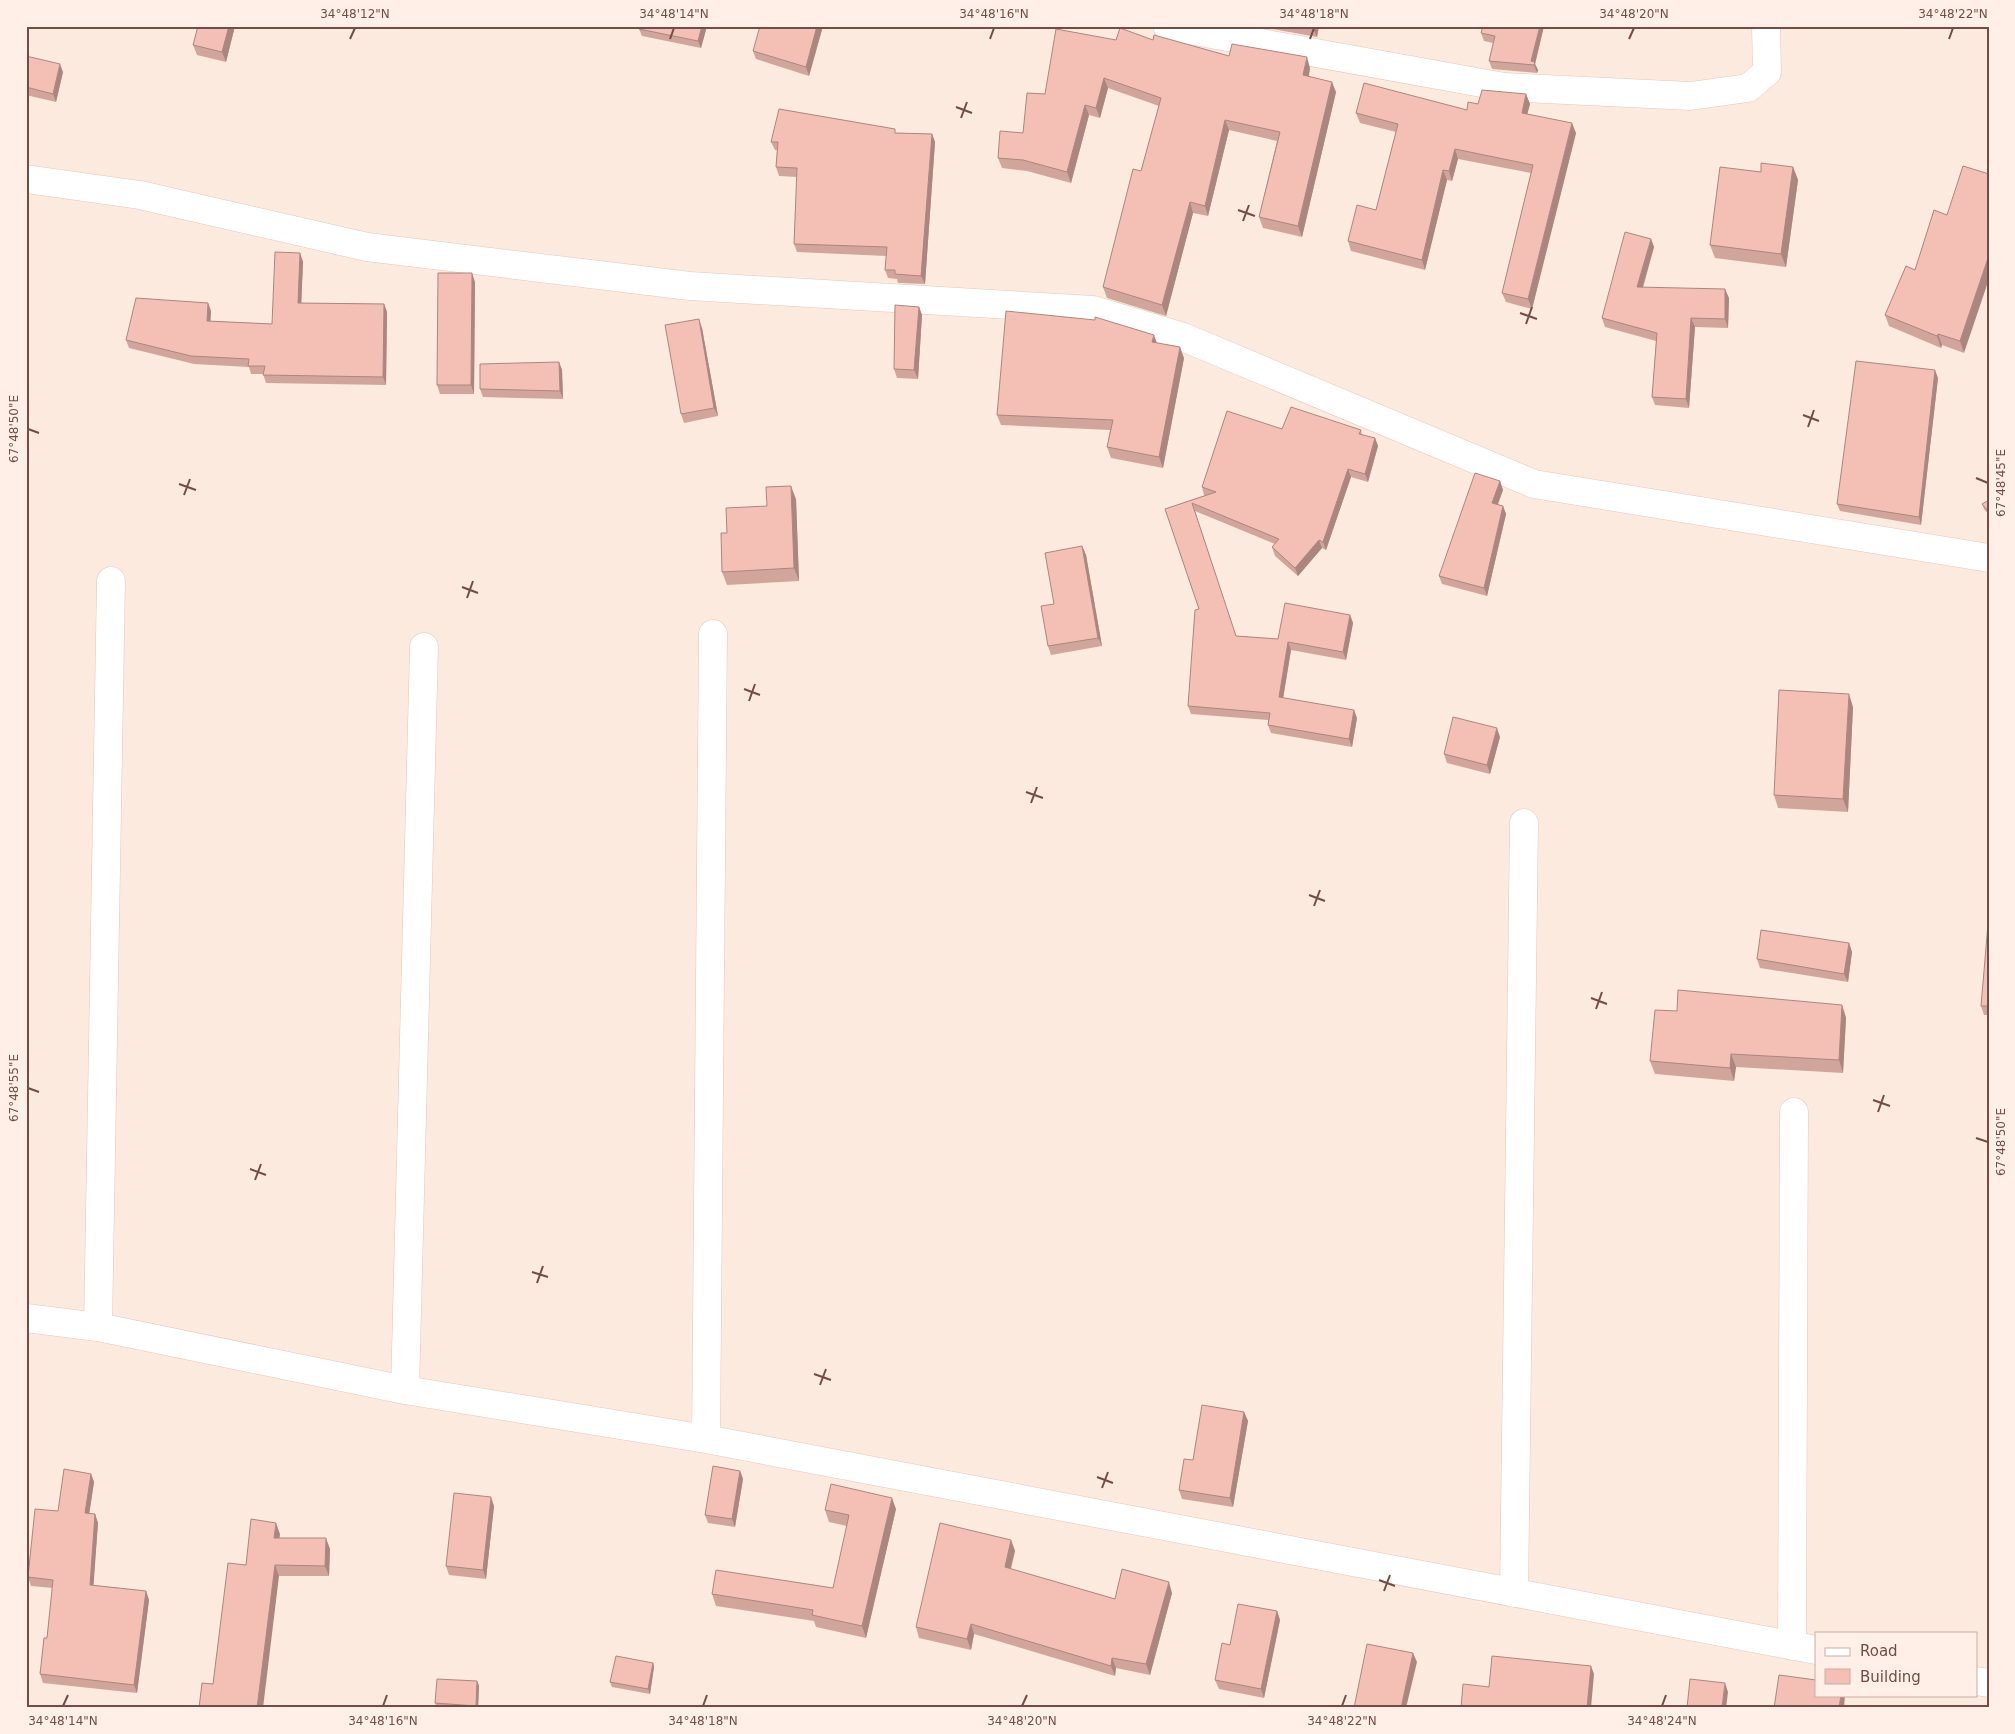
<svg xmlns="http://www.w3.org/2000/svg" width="2015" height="1734" font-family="'DejaVu Sans',sans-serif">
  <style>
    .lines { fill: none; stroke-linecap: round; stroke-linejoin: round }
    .minor-casing { stroke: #e3c6bd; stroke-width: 29 }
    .minor { stroke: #fff; stroke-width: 28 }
    .wall { fill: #d2a59c }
    .shaded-wall { fill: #ab867f }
    .building { fill: #f4c0b5; stroke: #ab867f }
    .ticks { fill: none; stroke: #744c46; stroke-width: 2 }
    .neatline { fill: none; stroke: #744c46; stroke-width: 2 }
    .ticks-label { font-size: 12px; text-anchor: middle; fill: #744c46 }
  </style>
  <rect width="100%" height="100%" fill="#fdeade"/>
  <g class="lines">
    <g class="minor-casing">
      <path id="minor" d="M 1167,26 L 1504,87 L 1690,96 L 1748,88 L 1767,72 L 1766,26
        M 26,179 L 140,195 L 367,247 L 690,286 L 1093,310 L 1183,337 L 1534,484 L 1989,558
        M 26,1318 L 98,1327 L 405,1390 L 706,1439 L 1816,1650
        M 98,1327 L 111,581
        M 405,1390 L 424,647
        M 706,1439 L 713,634
        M 1514,1593 L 1524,823
        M 1792,1646 L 1794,1112
        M 1976,1681 L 1989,1683"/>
    </g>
    <use href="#minor" class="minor"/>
  </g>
  <path class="wall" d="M 198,26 L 235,26 L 226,62 L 197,55 L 193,45 Z
    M 640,26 L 707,26 L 701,48 L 642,36 L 639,29 Z
    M 823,26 L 809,76 L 756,59 L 753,51 Z
    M 1256,26 L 1319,26 L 1317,37 Z
    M 1483,26 L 1544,26 L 1535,64 L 1538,70 L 1537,73 L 1492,69 L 1489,61 L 1493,43 L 1484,41 L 1481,33 Z
    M 1116,40 L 1153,40 L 1229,56 L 1310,68 L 1309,76 L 1336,92 L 1302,237 L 1263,228 L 1259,217 L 1277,141 L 1229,130 L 1208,216 L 1193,213 L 1166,316 L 1107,298 L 1103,287 L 1141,171 L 1159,106 L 1108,88 L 1100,118 L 1089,115 L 1071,183 L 1027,171 L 1002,168 L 998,158 L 1023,133 L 1045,94 Z
    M 26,56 L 63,72 L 56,102 L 26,95 Z
    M 1526,94 L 1530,104 L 1527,114 L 1576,133 L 1532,309 L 1506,302 L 1502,293 L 1531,173 L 1458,159 L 1452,181 L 1447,180 L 1425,270 L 1351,251 L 1348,241 L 1376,210 L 1396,132 L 1360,123 L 1356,113 L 1467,110 L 1478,104 Z
    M 897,133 L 932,134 L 935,142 L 925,284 L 898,283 L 897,279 L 888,278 L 885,270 L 886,256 L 797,252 L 794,244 L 797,177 L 779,176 L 776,167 L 777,150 L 775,150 L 771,142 Z
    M 1793,167 L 1798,180 L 1786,267 L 1715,258 L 1710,245 L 1761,172 Z
    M 1934,210 L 1964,353 L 1942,345 L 1941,348 L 1889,326 L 1885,315 L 1915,270 Z
    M 1651,239 L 1654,247 L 1643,288 L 1729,298 L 1728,328 L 1695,327 L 1689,408 L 1655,405 L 1652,397 L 1656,341 L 1605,327 L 1602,318 Z
    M 300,253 L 303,262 L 301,303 L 384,304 L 387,312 L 386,385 L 266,383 L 263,374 L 251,374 L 249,367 L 194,364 L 129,348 L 126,340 L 208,303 L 211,311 L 210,321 L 272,324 Z
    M 475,282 L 474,394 L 440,394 L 437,385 Z
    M 919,307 L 922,315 L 918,379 L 897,378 L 894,369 Z
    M 702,328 L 718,416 L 684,423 L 681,414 Z
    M 1157,343 L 1184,358 L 1163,468 L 1111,458 L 1107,447 L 1110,430 L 1001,425 L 997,415 Z
    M 559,362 L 562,370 L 563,399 L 483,397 L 480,389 Z
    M 1938,378 L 1921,525 L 1840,511 L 1837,504 Z
    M 1282,429 L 1361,430 L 1362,435 L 1375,438 L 1378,446 L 1368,482 L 1351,477 L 1326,550 L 1322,548 L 1298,576 L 1275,556 L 1272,547 L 1275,544 L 1195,511 L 1236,636 L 1278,639 L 1350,615 L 1353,623 L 1346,660 L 1291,650 L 1283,698 L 1357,718 L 1352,747 L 1271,733 L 1268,725 L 1268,720 L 1191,714 L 1188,706 L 1199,609 L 1165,509 L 1206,495 L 1204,495 L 1202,487 Z
    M 1500,481 L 1503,490 L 1498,505 L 1503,506 L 1506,514 L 1487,596 L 1442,584 L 1439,576 Z
    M 796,499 L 799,581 L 727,585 L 722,572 L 727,533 L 767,506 Z
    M 1989,500 L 1989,515 L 1984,509 L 1982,504 Z
    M 1082,546 L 1086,555 L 1102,646 L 1051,655 L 1048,646 L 1054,604 Z
    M 1853,707 L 1848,812 L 1778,808 L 1774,795 Z
    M 1500,737 L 1490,774 L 1447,763 L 1444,754 Z
    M 1989,924 L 1989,1015 L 1984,1015 L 1981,1006 Z
    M 1849,943 L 1852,952 L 1848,982 L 1760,968 L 1757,959 Z
    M 1842,1005 L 1846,1018 L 1843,1073 L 1736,1067 L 1734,1081 L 1655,1074 L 1650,1061 L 1677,1011 Z
    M 1244,1412 L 1248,1421 L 1233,1507 L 1182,1499 L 1179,1490 L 1193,1460 Z
    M 740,1471 L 743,1479 L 735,1527 L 708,1523 L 705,1515 Z
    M 91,1474 L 94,1482 L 89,1514 L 95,1514 L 98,1523 L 93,1585 L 146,1591 L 149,1600 L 137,1693 L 43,1683 L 40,1674 L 47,1638 L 53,1588 L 31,1586 L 28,1577 L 58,1511 Z
    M 494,1506 L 486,1579 L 449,1575 L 446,1566 Z
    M 896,1509 L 866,1638 L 816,1627 L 814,1621 L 716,1606 L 712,1594 L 833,1588 L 847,1526 L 829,1522 L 825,1510 Z
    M 280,1534 L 279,1538 L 330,1549 L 329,1576 L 279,1576 L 246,1565 Z
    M 1011,1540 L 1015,1551 L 1011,1569 L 1115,1599 L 1172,1593 L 1150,1675 L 1116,1668 L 1115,1676 L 974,1634 L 971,1650 L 919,1638 L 916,1627 Z
    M 1277,1611 L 1280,1620 L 1264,1698 L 1219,1689 L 1215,1680 L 1230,1645 Z
    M 653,1663 L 654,1667 L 650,1694 L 612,1687 L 610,1682 Z
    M 477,1681 L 479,1686 L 478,1708 L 437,1707 L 435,1703 Z"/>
  <path class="shaded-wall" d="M 229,26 L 235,26 L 226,62 L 222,52 Z
    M 702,26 L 707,26 L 701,48 L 698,41 Z
    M 817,26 L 823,26 L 809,76 L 806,67 Z
    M 1314,26 L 1319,26 L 1317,37 L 1313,29 Z
    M 1540,26 L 1544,26 L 1535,64 L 1538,70 L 1537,73 L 1534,65 L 1531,61 Z
    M 1307,57 L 1310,68 L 1307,85 L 1303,75 Z
    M 60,64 L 63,72 L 56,102 L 53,94 Z
    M 1104,78 L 1108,88 L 1100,118 L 1096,108 Z
    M 1332,82 L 1336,92 L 1302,237 L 1298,226 Z
    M 1526,94 L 1530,104 L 1525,123 L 1522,113 Z
    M 1085,105 L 1089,115 L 1071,183 L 1067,172 Z
    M 1225,120 L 1229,130 L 1208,216 L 1205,206 Z
    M 1572,123 L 1576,133 L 1532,309 L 1528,299 Z
    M 932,134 L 935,142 L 925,284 L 921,276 Z
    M 1455,149 L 1458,159 L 1452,181 L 1449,171 Z
    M 1793,167 L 1798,180 L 1786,267 L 1781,254 Z
    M 1443,170 L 1447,180 L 1425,270 L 1422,260 Z
    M 1190,202 L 1193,213 L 1166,316 L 1162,305 Z
    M 1651,239 L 1654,247 L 1640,296 L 1637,287 Z
    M 300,253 L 303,262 L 301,311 L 298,303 Z
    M 1989,255 L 1989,279 L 1964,353 L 1960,341 Z
    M 472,273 L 475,282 L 474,394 L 471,385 Z
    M 1725,289 L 1729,298 L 1728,328 L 1725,319 Z
    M 208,303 L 211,311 L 210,329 L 207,321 Z
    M 384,304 L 387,312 L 386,385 L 383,377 Z
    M 919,307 L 922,315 L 918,379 L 914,370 Z
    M 1691,318 L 1695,327 L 1689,408 L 1686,399 Z
    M 699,319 L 702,328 L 718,416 L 714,408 Z
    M 1938,334 L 1942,345 L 1941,348 L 1937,336 Z
    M 1154,335 L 1158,346 L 1152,342 Z
    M 1180,347 L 1184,358 L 1163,468 L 1159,457 Z
    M 559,362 L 562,370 L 563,399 L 560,391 Z
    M 1935,370 L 1938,378 L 1921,525 L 1919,517 Z
    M 1375,438 L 1378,446 L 1368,482 L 1365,474 Z
    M 1348,469 L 1351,477 L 1326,550 L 1323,542 Z
    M 1500,481 L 1503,490 L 1495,511 L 1492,503 Z
    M 791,486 L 796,499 L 799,581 L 794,568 Z
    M 1503,506 L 1506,514 L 1487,596 L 1484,588 Z
    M 1319,540 L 1322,548 L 1298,576 L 1295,568 Z
    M 1082,546 L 1086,555 L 1102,646 L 1098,638 Z
    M 1350,615 L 1353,623 L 1346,660 L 1343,652 Z
    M 1288,642 L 1291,650 L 1282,705 L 1279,697 Z
    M 1849,694 L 1853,707 L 1848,812 L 1843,799 Z
    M 1354,710 L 1357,718 L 1352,747 L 1349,739 Z
    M 1497,728 L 1500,737 L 1490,774 L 1487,765 Z
    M 1849,943 L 1852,952 L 1848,982 L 1844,974 Z
    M 1842,1005 L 1846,1018 L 1843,1073 L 1839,1060 Z
    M 1731,1054 L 1736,1067 L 1734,1081 L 1730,1068 Z
    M 1244,1412 L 1248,1421 L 1233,1507 L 1230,1498 Z
    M 740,1471 L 743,1479 L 735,1527 L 732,1519 Z
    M 91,1474 L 94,1482 L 88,1522 L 85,1513 Z
    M 491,1497 L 494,1506 L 486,1579 L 483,1570 Z
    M 892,1498 L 896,1509 L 866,1638 L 862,1626 Z
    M 95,1514 L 98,1523 L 93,1593 L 90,1585 Z
    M 276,1523 L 280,1534 L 278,1548 L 274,1538 Z
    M 326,1538 L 330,1549 L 329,1576 L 325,1566 Z
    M 1011,1540 L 1015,1551 L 1008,1578 L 1005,1567 Z
    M 275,1565 L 279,1576 L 263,1708 L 257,1708 Z
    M 1169,1582 L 1172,1593 L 1150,1675 L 1146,1664 Z
    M 146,1591 L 149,1600 L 137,1693 L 134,1685 Z
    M 1277,1611 L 1280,1620 L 1264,1698 L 1261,1689 Z
    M 971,1624 L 974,1634 L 971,1650 L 967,1639 Z
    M 1413,1653 L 1417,1662 L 1406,1708 L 1401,1708 Z
    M 1112,1658 L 1116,1668 L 1115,1676 L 1111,1666 Z
    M 653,1663 L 654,1667 L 650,1694 L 648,1689 Z
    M 1591,1666 L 1594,1674 L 1591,1708 L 1587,1708 Z
    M 477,1681 L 479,1686 L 478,1708 L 477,1708 L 476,1706 Z
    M 1725,1683 L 1728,1692 L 1726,1708 L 1722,1708 Z
    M 1841,1695 L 1845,1695 L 1844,1708 L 1839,1708 Z"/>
  <path class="building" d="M 198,26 L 229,26 L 222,52 L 193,45 Z
    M 640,26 L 702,26 L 698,41 L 639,29 Z
    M 760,26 L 817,26 L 806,67 L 753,51 Z
    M 1300,26 L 1314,26 L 1313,29 Z
    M 1483,26 L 1540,26 L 1531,61 L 1535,62 L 1534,65 L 1489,61 L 1495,36 L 1481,33 Z
    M 1120,28 L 1153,40 L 1154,35 L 1229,56 L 1232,44 L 1307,57 L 1303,75 L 1332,82 L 1298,226 L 1259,217 L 1280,132 L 1225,120 L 1205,206 L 1190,202 L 1162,305 L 1103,287 L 1133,169 L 1141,171 L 1161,98 L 1104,78 L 1096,108 L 1085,105 L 1067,172 L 1023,160 L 998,158 L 1000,131 L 1023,133 L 1027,93 L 1045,94 L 1056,29 L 1116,40 Z
    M 26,56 L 60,64 L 53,94 L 26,87 Z
    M 1364,83 L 1467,110 L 1468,102 L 1478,104 L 1482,90 L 1526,94 L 1522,113 L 1572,123 L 1528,299 L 1502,293 L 1533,165 L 1455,149 L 1449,171 L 1443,170 L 1422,260 L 1348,241 L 1357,205 L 1376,210 L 1398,124 L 1356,113 Z
    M 779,109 L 895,129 L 895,133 L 932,134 L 921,276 L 895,274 L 895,270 L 885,270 L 887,247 L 794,244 L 797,168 L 776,167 L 778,142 L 771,142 Z
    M 1761,163 L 1793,167 L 1781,254 L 1710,245 L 1720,167 L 1761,172 Z
    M 1963,166 L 1989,174 L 1989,255 L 1960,341 L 1938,334 L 1937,336 L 1885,315 L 1906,266 L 1915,270 L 1934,210 L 1947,215 Z
    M 1625,232 L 1651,239 L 1637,287 L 1725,289 L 1725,319 L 1691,318 L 1686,399 L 1652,397 L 1657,333 L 1602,318 Z
    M 275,252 L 300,253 L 298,303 L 384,304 L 383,377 L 263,375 L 265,366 L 248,366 L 249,359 L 191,356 L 126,340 L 136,298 L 208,303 L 207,321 L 272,324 Z
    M 438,273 L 472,273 L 471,385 L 437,385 Z
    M 895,305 L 919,307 L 914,370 L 894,369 Z
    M 1006,311 L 1095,320 L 1095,317 L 1154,335 L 1152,342 L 1180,347 L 1159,457 L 1107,447 L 1113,420 L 997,415 Z
    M 699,319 L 714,408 L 681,414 L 665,325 Z
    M 1856,361 L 1935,370 L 1919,517 L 1837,504 Z
    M 559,362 L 560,391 L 480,389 L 480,364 Z
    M 1291,407 L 1361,430 L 1359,434 L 1375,438 L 1365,474 L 1348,469 L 1323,542 L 1319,540 L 1295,568 L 1272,547 L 1279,539 L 1192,503 L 1236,636 L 1278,639 L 1285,603 L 1350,615 L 1343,652 L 1288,642 L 1279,697 L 1354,710 L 1349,739 L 1268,725 L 1270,713 L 1188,706 L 1195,610 L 1199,609 L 1165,509 L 1216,492 L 1202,487 L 1227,411 L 1282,429 Z
    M 1475,473 L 1500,481 L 1492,503 L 1503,506 L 1484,588 L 1439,576 Z
    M 791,486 L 794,568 L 722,572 L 721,533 L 727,533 L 726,508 L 767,506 L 766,487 Z
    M 1989,500 L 1989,512 L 1982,504 Z
    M 1082,546 L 1098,638 L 1048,646 L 1041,606 L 1054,604 L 1045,553 Z
    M 1779,690 L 1849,694 L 1843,799 L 1774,795 Z
    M 1453,717 L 1497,728 L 1487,765 L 1444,754 Z
    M 1988,924 L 1989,924 L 1989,1006 L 1981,1006 Z
    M 1761,930 L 1849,943 L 1844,974 L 1757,959 Z
    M 1678,990 L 1842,1005 L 1839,1060 L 1731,1054 L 1730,1068 L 1650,1061 L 1655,1010 L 1677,1011 Z
    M 1202,1405 L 1244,1412 L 1230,1498 L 1179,1490 L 1184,1459 L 1193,1460 Z
    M 713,1466 L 740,1471 L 732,1519 L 705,1515 Z
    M 64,1469 L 91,1474 L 85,1513 L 95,1514 L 90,1585 L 146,1591 L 134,1685 L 40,1674 L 44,1638 L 47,1638 L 53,1580 L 28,1577 L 35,1509 L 58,1511 Z
    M 831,1484 L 892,1498 L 862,1626 L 812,1615 L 813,1610 L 712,1594 L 716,1570 L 833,1588 L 849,1515 L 825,1510 Z
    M 454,1493 L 491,1497 L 483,1570 L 446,1566 Z
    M 251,1519 L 276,1523 L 274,1538 L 326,1538 L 325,1566 L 275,1565 L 257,1708 L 199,1708 L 202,1683 L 213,1684 L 228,1563 L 246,1565 Z
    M 940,1523 L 1011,1540 L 1005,1567 L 1115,1599 L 1122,1569 L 1169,1582 L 1146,1664 L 1112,1658 L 1111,1666 L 971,1624 L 967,1639 L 916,1627 Z
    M 1238,1604 L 1277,1611 L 1261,1689 L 1215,1680 L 1222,1643 L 1230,1645 Z
    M 1367,1644 L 1413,1653 L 1401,1708 L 1354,1708 Z
    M 616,1656 L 653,1663 L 648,1689 L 610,1682 Z
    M 1492,1656 L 1591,1666 L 1587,1708 L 1461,1708 L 1463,1684 L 1489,1687 Z
    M 1779,1675 L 1816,1680 L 1816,1695 L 1841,1695 L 1839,1708 L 1832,1708 L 1822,1706 L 1822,1708 L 1774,1708 Z
    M 437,1679 L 477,1681 L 476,1706 L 435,1703 Z
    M 1690,1679 L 1725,1683 L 1722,1708 L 1687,1708 Z"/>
  <path class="ticks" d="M 350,39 L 355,28M 670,39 L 674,28M 990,39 L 994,28M 1310,39 L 1314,28M 1629,39 L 1634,28M 1949,39 L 1953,28M 956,107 L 972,113M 961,118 L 967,102M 1238,210 L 1255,216M 1243,221 L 1249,205M 1520,313 L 1537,319M 1526,324 L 1532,307M 1803,415 L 1819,421M 1808,427 L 1814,410M 28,429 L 39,433M 1976,478 L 1988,483M 179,484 L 196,490M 184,495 L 190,479M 462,587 L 478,593M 467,598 L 473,581M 744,689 L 760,695M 749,701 L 755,684M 1026,792 L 1043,798M 1031,803 L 1037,787M 1309,895 L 1325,901M 1314,906 L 1320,890M 1591,998 L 1607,1004M 1596,1009 L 1602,992M 28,1088 L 39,1092M 1873,1100 L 1890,1106M 1878,1112 L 1884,1095M 1976,1138 L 1988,1142M 250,1169 L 266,1175M 255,1180 L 261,1164M 532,1272 L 548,1277M 537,1283 L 543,1266M 814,1374 L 831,1380M 820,1385 L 826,1369M 1097,1477 L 1113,1483M 1102,1488 L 1108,1472M 1379,1580 L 1395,1586M 1384,1591 L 1390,1575M 63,1706 L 68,1695M 383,1706 L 387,1695M 703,1706 L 707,1695M 1022,1706 L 1027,1695M 1342,1706 L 1346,1695M 1662,1706 L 1666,1695"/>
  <rect width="2015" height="1734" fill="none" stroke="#ffefe6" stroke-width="55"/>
  <rect x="1815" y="1632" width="162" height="65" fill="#ffefe6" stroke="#c7aea6"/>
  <rect x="1825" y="1648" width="25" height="8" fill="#ffffff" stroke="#c7aea6"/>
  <text x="1860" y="1656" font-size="15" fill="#744c46">Road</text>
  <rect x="1825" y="1669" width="25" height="15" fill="#f4c0b5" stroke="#c7aea6"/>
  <text x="1860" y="1682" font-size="15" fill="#744c46">Building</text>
  <rect x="28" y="28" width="1960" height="1678" class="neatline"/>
  <g class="ticks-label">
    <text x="355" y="18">34°48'12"N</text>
    <text x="674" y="18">34°48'14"N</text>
    <text x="994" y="18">34°48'16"N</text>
    <text x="1314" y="18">34°48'18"N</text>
    <text x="1634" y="18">34°48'20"N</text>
    <text x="1953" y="18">34°48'22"N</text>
    <text transform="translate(14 429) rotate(-90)" y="4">67°48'50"E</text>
    <text transform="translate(2001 483) rotate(-90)" y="4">67°48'45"E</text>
    <text transform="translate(14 1088) rotate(-90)" y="4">67°48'55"E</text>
    <text transform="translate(2001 1142) rotate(-90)" y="4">67°48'50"E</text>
    <text x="63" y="1725">34°48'14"N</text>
    <text x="383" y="1725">34°48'16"N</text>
    <text x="703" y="1725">34°48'18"N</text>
    <text x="1022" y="1725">34°48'20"N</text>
    <text x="1342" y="1725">34°48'22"N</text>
    <text x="1662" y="1725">34°48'24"N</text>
  </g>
</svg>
